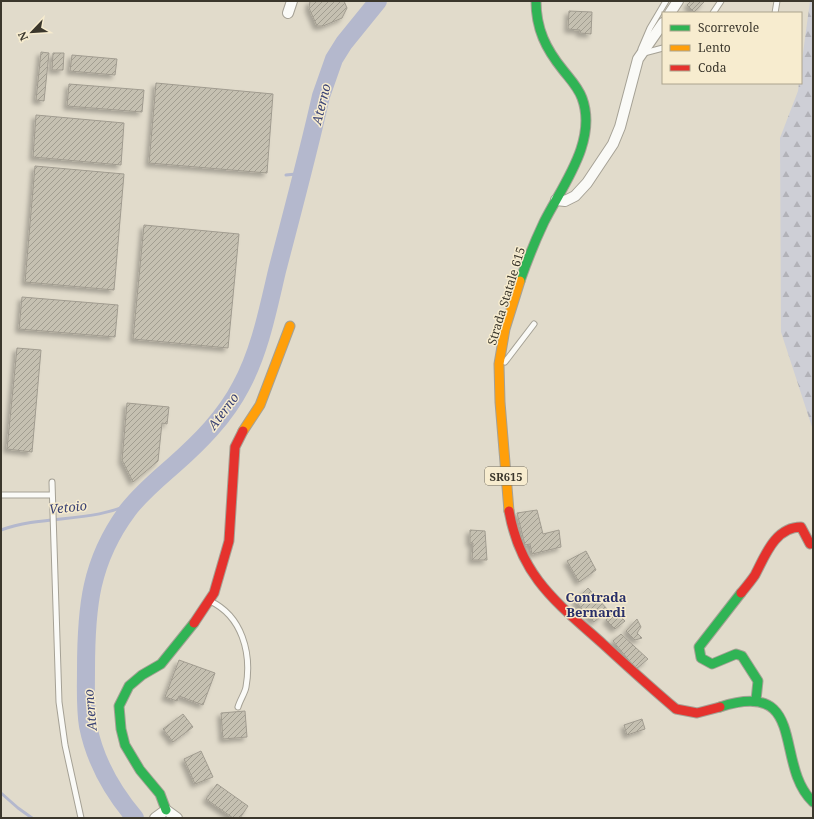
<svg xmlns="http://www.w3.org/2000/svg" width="814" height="819" font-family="'Noto Serif',serif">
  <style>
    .forest { fill: url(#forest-firs) }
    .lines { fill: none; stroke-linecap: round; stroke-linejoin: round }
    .stream { stroke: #b4b8cd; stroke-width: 3 }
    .river { stroke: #b4b8cd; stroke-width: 18 }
    .building { fill: url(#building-hatch); stroke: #a19c90; filter: url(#shadow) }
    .lane-casing { stroke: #a5a195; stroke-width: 7 }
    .street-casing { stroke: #a5a195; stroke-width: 12 }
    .fast-casing { stroke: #a5a195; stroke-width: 11 }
    .slow-casing { stroke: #a5a195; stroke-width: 11 }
    .jam-casing { stroke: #a5a195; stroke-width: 11 }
    .lane { stroke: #fafaf7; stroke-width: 5 }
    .street { stroke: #fafaf7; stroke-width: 10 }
    .fast { stroke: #30b455; stroke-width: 9 }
    .slow { stroke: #ff9f0a; stroke-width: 9 }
    .jam { stroke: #e5322d; stroke-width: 9 }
    .labels { text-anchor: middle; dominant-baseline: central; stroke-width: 3; stroke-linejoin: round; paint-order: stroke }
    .shield { fill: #f7eccf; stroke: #736d5d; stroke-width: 1 }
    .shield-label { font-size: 11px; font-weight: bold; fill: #3b372c }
    .street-label { font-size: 12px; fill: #3b372c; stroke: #f7eccf }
    .water-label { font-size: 13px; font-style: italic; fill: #3a4375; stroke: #f7eccf }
    .neighbourhood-label { font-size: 13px; font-weight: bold; fill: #282f69; stroke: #f7eccf }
  </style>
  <defs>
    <pattern id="forest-firs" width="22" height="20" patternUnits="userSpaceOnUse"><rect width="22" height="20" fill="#cecfd6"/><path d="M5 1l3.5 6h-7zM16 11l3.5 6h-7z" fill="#b2b2b8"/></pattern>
    <pattern id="building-hatch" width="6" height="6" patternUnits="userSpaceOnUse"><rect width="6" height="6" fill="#c5c0b1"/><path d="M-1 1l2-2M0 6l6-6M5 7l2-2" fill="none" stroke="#a19d90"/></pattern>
    <filter id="shadow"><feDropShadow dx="-3.5" dy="3.5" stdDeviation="2" flood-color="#0004"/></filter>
  </defs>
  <rect width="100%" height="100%" fill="#e1dbcb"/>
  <path class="forest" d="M 810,1 L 813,1 L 813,430 L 781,332 L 780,138 L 798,91 L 799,83 L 801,83 L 801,68 Z"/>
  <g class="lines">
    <path class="stream" d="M 286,175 L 296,174 L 303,170
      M 1,530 C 45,514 94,524 136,501
      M 1,793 L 18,808 L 32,818"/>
    <path class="river" d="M 135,818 C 112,791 95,761 88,726 C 85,708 86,688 86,670 C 86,608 90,561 128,510 C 141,493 158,479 174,465 C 200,442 225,417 241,386 C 260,351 268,309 277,271 C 292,213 308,154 321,96 L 334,59 L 344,43 L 378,1"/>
  </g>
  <path class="building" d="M 310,1 L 344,1 L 347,8 L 342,18 L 323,26 L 317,26 L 309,8 Z
    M 691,1 L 705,1 L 694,12 L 687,5 Z
    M 569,11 L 592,12 L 591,34 L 580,33 L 580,30 L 568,29 Z
    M 41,52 L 49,53 L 44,101 L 36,100 Z
    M 53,53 L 64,53 L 63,70 L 52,70 Z
    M 72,55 L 117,59 L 115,75 L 70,71 Z
    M 156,83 L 273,94 L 267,173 L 149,163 Z
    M 69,84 L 144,90 L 142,112 L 67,106 Z
    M 36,115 L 124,123 L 121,165 L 33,157 Z
    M 35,166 L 124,174 L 114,290 L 25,282 Z
    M 144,225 L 239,234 L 228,348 L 133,339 Z
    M 22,297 L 118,305 L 115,337 L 19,329 Z
    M 17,348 L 41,350 L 32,452 L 7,449 Z
    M 127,403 L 169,407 L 167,424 L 162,423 L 158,461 L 133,482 L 122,460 Z
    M 537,510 L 543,534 L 559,530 L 561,547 L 532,554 L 530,544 L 525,545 L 517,513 Z
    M 470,530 L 485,531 L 487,560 L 472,560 L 473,543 L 470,543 Z
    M 586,551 L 596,570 L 579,582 L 567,561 Z
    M 588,588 L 608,610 L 594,622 L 575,601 Z
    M 615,611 L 625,621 L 615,629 L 606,620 Z
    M 637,619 L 641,627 L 637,633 L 642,638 L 635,640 L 626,631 Z
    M 621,634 L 648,659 L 636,669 L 613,641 Z
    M 179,660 L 215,673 L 203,705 L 179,696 L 177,701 L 165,697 Z
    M 245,711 L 247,737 L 223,739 L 221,713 Z
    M 183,714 L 193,727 L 173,742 L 163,729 Z
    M 642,719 L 645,729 L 627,735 L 624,725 Z
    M 201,751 L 213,777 L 195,784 L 184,759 Z
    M 217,784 L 248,806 L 240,818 L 233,818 L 206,799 Z"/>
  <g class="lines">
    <g class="lane-casing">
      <path id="lane" d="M 713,13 L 721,1
        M 775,13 L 777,1
        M 641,49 L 650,28 L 666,1
        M 644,53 L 663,48
        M 505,362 L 534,324
        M 52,482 L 59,702 L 65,745 L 81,818
        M 1,495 L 52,495
        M 210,601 C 242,616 252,653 246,687 C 245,693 240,700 238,707"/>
    </g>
    <g class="street-casing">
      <path id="street" d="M 288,13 L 292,1
        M 670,13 L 678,1
        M 556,200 L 565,201 L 575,196 L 587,183 L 613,144 L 620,127 L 638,59 L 663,23
        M 155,818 L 166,810 L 177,818"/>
    </g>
    <g class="fast-casing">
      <path id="fast" d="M 520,281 C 527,261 535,241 544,222 C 562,186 598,141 582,98 C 578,87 570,79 563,70 C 546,49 536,29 536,1
        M 741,593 L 699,647 L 701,658 L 712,664 L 736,654 L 742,656 L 758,681 L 756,700
        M 720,707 C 809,678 773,764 813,802
        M 166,810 L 160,794 L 140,770 L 125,745 L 121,729 L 119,706 L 129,686 L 142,675 L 161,664 L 194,623"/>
    </g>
    <g class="slow-casing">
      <path id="slow" d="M 243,431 L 260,405 L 290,326
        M 509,511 L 500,402 L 499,364 L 505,329 L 520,281"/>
    </g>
    <g class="jam-casing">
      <path id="jam" d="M 509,511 C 521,577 556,602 603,644 C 627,666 651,688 676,709 L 697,713 L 720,707
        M 741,593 C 746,587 751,581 755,575 C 765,556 775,527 801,527 L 810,544
        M 194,623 L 214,593 L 229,541 L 235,447 L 243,431"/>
    </g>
    <use href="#lane" class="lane"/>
    <use href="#street" class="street"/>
    <use href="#fast" class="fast"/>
    <use href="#slow" class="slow"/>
    <use href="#jam" class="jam"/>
  </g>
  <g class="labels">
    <rect class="shield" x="485" y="467" width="42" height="18" rx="3"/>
    <g class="shield-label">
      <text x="506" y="476">SR615</text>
    </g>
    <g class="street-label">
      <text transform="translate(506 296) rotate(-73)">Strada Statale 615</text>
    </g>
    <g class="water-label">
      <text transform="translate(321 104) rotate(-76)">Aterno</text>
      <text transform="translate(223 411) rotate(-53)">Aterno</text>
      <text transform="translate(68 507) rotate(-6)">Vetoio</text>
      <text transform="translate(90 710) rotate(-95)">Aterno</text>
    </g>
    <g class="neighbourhood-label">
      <text x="596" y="597">Contrada<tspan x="596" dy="15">Bernardi</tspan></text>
    </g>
  </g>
  <rect width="814" height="819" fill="none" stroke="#3b372c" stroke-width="4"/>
  <rect x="662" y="12" width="140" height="72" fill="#f7eccf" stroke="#aca48e"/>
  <rect x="670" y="25" width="20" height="6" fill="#30b455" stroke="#aca48e"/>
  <text x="698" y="32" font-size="12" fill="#3b372c">Scorrevole</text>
  <rect x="670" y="45" width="20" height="6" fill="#ff9f0a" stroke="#aca48e"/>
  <text x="698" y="52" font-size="12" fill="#3b372c">Lento</text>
  <rect x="670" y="65" width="20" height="6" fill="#e5322d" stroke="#aca48e"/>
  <text x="698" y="72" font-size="12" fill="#3b372c">Coda</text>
  <g transform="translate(32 32) rotate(245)" stroke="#f7eccf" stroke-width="3" paint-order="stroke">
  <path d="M0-3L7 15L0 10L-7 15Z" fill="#3b372c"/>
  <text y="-6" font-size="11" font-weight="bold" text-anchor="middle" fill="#3b372c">N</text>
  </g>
</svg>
